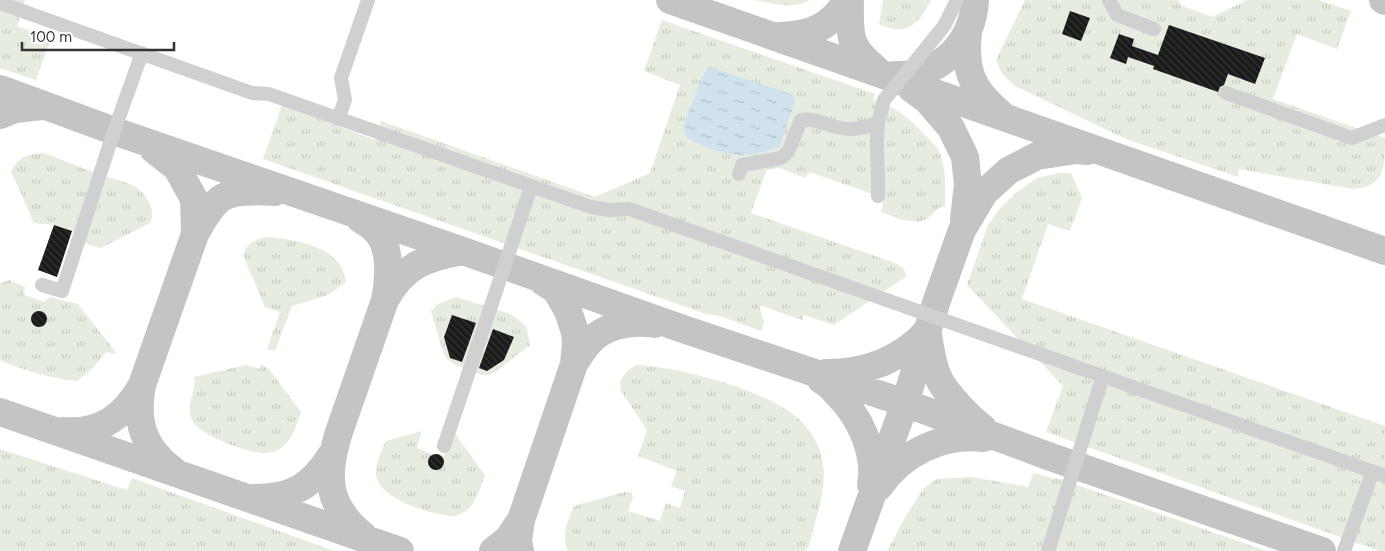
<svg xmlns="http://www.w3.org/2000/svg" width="1385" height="551" font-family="Figtree,sans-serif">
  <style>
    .grass { fill: url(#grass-tufts) }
    .water { fill: url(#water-ripples) }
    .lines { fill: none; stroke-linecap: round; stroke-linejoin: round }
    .taxiway { stroke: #c4c4c4; stroke-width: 28 }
    .building { fill: url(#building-back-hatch) }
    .minor { stroke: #d0d0d0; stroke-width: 14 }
  </style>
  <defs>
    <pattern id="grass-tufts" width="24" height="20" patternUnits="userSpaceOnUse" patternTransform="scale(1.25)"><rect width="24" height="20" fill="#e6ecdf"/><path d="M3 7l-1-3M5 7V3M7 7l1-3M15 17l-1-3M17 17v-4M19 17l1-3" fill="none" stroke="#c6cbc0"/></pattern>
    <pattern id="water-ripples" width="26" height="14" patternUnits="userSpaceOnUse" patternTransform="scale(1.25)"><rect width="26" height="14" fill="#cfe2ee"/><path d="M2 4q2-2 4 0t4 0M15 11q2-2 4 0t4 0" fill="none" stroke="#b2c2cd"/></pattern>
    <pattern id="building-back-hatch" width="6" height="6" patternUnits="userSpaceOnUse" patternTransform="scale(1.25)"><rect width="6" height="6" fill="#1a1a1a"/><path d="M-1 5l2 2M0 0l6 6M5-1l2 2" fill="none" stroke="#333"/></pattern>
  </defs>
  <rect width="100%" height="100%" fill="#fff"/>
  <path class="grass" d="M 0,0 L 25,0 L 17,26 L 51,38 L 36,80 L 0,68 Z
    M 755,0 L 810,0 C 793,10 774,4 755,0 Z
    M 883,0 L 931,0 C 919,23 907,38 879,24 Z
    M 1025,0 L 1056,0 L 1060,2 L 1061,0 L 1178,0 L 1182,6 L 1213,17 L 1247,0 L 1319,0 L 1351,11 L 1337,49 L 1297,34 L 1273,99 L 1385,138 C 1385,168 1385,186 1353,189 L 1239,169 L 1238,177 L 1126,139 L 1015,86 L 1002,74 L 996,60 Z
    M 662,20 L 875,94 L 873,100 C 898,108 910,119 927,137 C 930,141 935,145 938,149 C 947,166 945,189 945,207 L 940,207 C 936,210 932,215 928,218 C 914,227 895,217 881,212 L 884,198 L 810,172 L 805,178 L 780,168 L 767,169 L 751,213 L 895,263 L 903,268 L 907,276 L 834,325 L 804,315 L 802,320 L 759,305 L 764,322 L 761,331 L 720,316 L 706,314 L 263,159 L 282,105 L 375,140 L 381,121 L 595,197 L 650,173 L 680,85 L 644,71 Z
    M 44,153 L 93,172 L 74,232 L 54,225 L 34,223 L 11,171 C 20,156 26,154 44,153 Z
    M 1059,173 L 1071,173 L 1082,198 L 1070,231 L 1048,224 L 1022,299 L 1385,426 L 1385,551 L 1379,551 L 1046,432 L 1063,386 L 967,285 L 988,225 L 1001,207 L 1017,192 L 1037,178 Z
    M 107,177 C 116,179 125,182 134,186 C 146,193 157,210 150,223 L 101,248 L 84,243 Z
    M 264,237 C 283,237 320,244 334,258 C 342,265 344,273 346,282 L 328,295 L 292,306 L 275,351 L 267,349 L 280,312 L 265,307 L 243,255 C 247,244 254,240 264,237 Z
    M 10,280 L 25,287 L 24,295 L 44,302 L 50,297 L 78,304 L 117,354 L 106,352 L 93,368 L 77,381 C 50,378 25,371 0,360 L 0,283 Z
    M 456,297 L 511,314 L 526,326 L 530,345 L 495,372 L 488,375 L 481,375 L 456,365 L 448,360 L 444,355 L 431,311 L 438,304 Z
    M 246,365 L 260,369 L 261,365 L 268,368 L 301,412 C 296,425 293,440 281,448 C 277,451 271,453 266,453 C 250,454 202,436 193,422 C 184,407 197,391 194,377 Z
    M 636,365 C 675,366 765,390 795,416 C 809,427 821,445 823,464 C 827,491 815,519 809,546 L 805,551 L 568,551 L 567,550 C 562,531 567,523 574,506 L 624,492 L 631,492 L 633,497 L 628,511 L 660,521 L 666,503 L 680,508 L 685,491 L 671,486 L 677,471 L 638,456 L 647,430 L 621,391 L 620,381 L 627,371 Z
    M 422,431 L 417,448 L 443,458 L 453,431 L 485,475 C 481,485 477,502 468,509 C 463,513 456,517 450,516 C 430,514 379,499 376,475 C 375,463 382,451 386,441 Z
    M 0,449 L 127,490 L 132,478 L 334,551 L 0,551 Z
    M 1034,473 L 1055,479 L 1057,478 L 1267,551 L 887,551 L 908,512 L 924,488 L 937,479 L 972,477 L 1028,487 Z"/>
  <path class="water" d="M 710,67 L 791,94 L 794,97 L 795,101 L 780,146 C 772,152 749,155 739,155 C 728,155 686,144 684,132 C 683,121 700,83 705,71 Z"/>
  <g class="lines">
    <path class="taxiway" d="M 670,0 L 1385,251
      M 850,0 C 850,12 849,26 852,38 C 854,47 862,57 869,63 C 873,66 879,73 884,75 C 888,76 895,75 899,75 C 942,75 973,41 975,0
      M 1383,0 L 1385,1
      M 968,32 C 964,70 971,89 1001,114
      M 780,36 C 811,35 831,27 847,0
      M 0,89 L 114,131 L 463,251 L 683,329 L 905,403 L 1048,456 L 1322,551
      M 912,89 L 927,100 L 951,128 L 965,157 L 968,185 L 964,219
      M 0,115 L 15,109 L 42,106
      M 153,149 L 177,168 L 194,199 L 195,234
      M 359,218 C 364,222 371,225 375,230 C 392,246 389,279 385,300
      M 928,334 C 930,348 932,363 938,377 C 944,392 970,418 983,428
      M 574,364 C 581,353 589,339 602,332 C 617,323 639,321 655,324
      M 826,373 C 866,373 901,360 928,330
      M 821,380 C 827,383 832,388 836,393 C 859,415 877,452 871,485
      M 0,412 L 400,551
      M 63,431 C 100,434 124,417 142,385
      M 173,470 C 143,448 135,421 142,385 L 195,234 C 202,222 209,208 220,199 C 233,190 260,191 275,192
      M 879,487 C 902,453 943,433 984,438
      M 254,498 C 293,498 312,486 332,454
      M 364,536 C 326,506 325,476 339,432 L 385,300 C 404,265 425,258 463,251
      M 493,551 L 508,539 L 521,520
      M 520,551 L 518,541 L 521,520 L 574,364 L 576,344 L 575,332 L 568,311 L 556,290 L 542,281
      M 852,551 L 905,403 L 937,300 L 962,230 L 984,193 L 1008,171 L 1037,156 L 1076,150 L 1087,151"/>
  </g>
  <path class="building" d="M 1070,11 L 1090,18 L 1081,41 L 1062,34 Z
    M 1169,25 L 1265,58 L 1255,84 L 1228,74 L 1224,85 L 1220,87 L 1218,92 L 1153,69 L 1154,66 L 1128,57 L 1126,64 L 1110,58 L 1119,34 L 1134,39 L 1132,46 L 1158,55 Z
    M 54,225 L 72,231 L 57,277 L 38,270 Z
    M31 319a8 8 0 1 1 16 0a8 8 0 1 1-16 0Z
    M 452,315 L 476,323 L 462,362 L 450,358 L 444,337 Z
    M 493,329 L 514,337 L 504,360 L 487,371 L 479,368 Z
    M428 462a8 8 0 1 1 16 0a8 8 0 1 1-16 0Z"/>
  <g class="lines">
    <path class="minor" d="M 1109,0 L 1117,15 L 1154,29
      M 0,3 L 252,93 L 269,94 L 591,207 L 609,210 L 629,209 L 1385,476
      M 1226,93 L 1352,138 L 1385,125
      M 338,119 L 345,100 L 341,78 L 368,0
      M 878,123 C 875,148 879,171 878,196
      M 739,174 L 742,165 L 781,158 L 788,152 L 801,120 C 819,117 833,130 851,129 C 860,129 869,126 878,123 L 884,100 L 944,26 L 957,0
      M 42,285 L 62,291 L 114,131 L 142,53
      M 444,446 L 531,187
      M 1048,551 L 1103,376
      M 1344,551 L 1373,471"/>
  </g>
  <path d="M22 42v8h152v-8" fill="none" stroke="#333333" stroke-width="2.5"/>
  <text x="30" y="42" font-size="15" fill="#333333" stroke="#ffffff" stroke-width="4" paint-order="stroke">100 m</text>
</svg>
